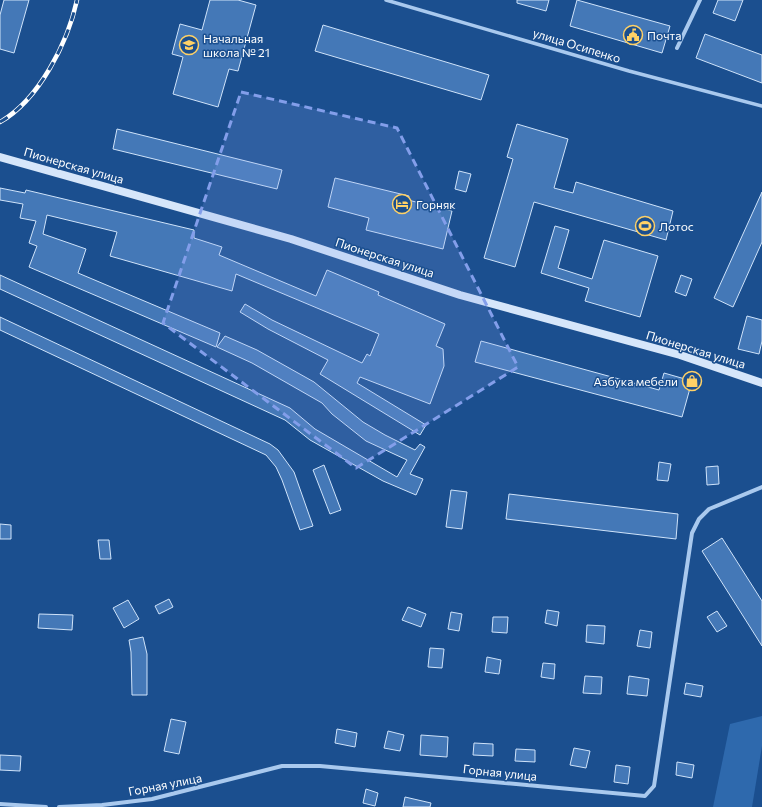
<svg xmlns="http://www.w3.org/2000/svg" width="762" height="807" font-family="Commissioner,sans-serif">
  <style>
    .green { fill: #2e69ad }
    .building { fill: #4478b7; stroke: #cfe3fa }
    .lines { fill: none; stroke-linecap: round; stroke-linejoin: round }
    .pedestrian { stroke: #a9c9ee; stroke-width: 3.5 }
    .minor { stroke: #a9c9ee; stroke-width: 4 }
    .secondary { stroke: #d6e6fa; stroke-width: 8 }
    .rail-casing { stroke: #fff; stroke-width: 4.5 }
    .rail { stroke: #1b4f8f; stroke-width: 3; stroke-dasharray: 9; stroke-linecap: butt }
    .marked { fill: #839eea; fill-opacity: 0.2; stroke: #839eea; stroke-width: 3; stroke-dasharray: 8 5; stroke-linejoin: round }
    .labels { text-anchor: middle; dominant-baseline: central; stroke-width: 3; stroke-linejoin: round; paint-order: stroke }
    .poi-label { font-size: 12px; fill: #fff; stroke: #1b4f8f; text-anchor: start }
    .street-label { font-size: 12px; fill: #fff; stroke: #1b4f8f }
  </style>
  <rect width="100%" height="100%" fill="#1b4f8f"/>
  <path class="green" d="M 762,716 L 762,746 L 752,807 L 713,807 L 730,724 Z"/>
  <path class="building" d="M 4,0 L 29,0 L 14,53 L 0,49 L 0,15 Z
    M 210,0 L 238,0 L 256,5 L 238,71 L 229,69 L 218,107 L 173,94 L 183,57 L 172,54 L 180,24 L 202,30 Z
    M 517,0 L 549,0 L 546,11 L 517,3 Z
    M 577,0 L 670,26 L 662,53 L 570,26 Z
    M 718,0 L 743,0 L 735,21 L 713,13 Z
    M 323,25 L 489,75 L 481,100 L 315,51 Z
    M 705,34 L 762,55 L 762,83 L 696,58 Z
    M 517,124 L 568,139 L 554,188 L 573,193 L 576,182 L 673,211 L 666,240 L 534,202 L 515,267 L 484,258 L 513,159 L 507,157 Z
    M 117,129 L 282,170 L 277,189 L 113,149 Z
    M 459,171 L 471,174 L 466,192 L 455,189 Z
    M 335,178 L 409,196 L 408,200 L 452,211 L 443,249 L 366,230 L 369,218 L 328,207 Z
    M 0,188 L 25,193 L 26,190 L 194,230 L 194,238 L 222,247 L 219,255 L 316,296 L 327,270 L 379,292 L 378,295 L 445,324 L 436,346 L 443,349 L 444,366 L 430,404 L 360,377 L 357,383 L 426,425 L 420,435 L 320,374 L 328,360 L 268,329 L 240,312 L 245,304 L 272,320 L 362,363 L 367,354 L 370,356 L 379,334 L 236,274 L 232,291 L 110,256 L 117,232 L 47,215 L 43,234 L 86,249 L 78,273 L 220,333 L 216,347 L 29,267 L 37,246 L 29,243 L 36,221 L 20,218 L 23,204 L 0,200 Z
    M 762,192 L 762,242 L 733,307 L 714,298 Z
    M 555,226 L 569,230 L 558,268 L 592,279 L 604,240 L 658,256 L 640,317 L 585,301 L 589,288 L 541,273 Z
    M 0,275 L 290,408 L 315,429 L 397,477 L 407,460 L 366,441 L 332,414 L 322,403 L 252,363 L 217,347 L 225,336 L 257,350 L 314,382 L 363,422 L 385,435 L 415,450 L 420,444 L 425,447 L 410,474 L 423,479 L 416,495 L 383,481 L 310,440 L 285,420 L 0,289 Z
    M 681,275 L 692,279 L 686,296 L 675,292 Z
    M 747,316 L 762,320 L 762,341 L 759,354 L 738,349 Z
    M 0,317 L 270,444 L 278,450 L 294,472 L 313,526 L 300,530 L 282,480 L 276,467 L 266,455 L 0,330 Z
    M 481,341 L 659,390 L 664,373 L 692,381 L 682,417 L 475,362 Z
    M 659,462 L 671,464 L 668,481 L 657,480 Z
    M 324,465 L 341,510 L 330,514 L 313,470 Z
    M 718,466 L 719,484 L 707,485 L 706,467 Z
    M 451,490 L 467,492 L 462,529 L 446,527 Z
    M 509,494 L 678,514 L 676,539 L 506,519 Z
    M 0,524 L 11,525 L 11,539 L 0,539 Z
    M 722,538 L 762,601 L 762,646 L 702,551 Z
    M 98,540 L 109,540 L 111,559 L 100,559 Z
    M 169,599 L 173,607 L 159,614 L 155,606 Z
    M 128,600 L 139,619 L 124,628 L 113,608 Z
    M 408,607 L 426,614 L 421,627 L 402,620 Z
    M 547,610 L 559,612 L 557,626 L 545,623 Z
    M 717,611 L 727,626 L 717,632 L 707,617 Z
    M 451,612 L 462,614 L 459,631 L 448,629 Z
    M 39,614 L 73,615 L 72,630 L 38,628 Z
    M 493,617 L 508,617 L 507,633 L 492,632 Z
    M 587,625 L 605,626 L 604,644 L 586,642 Z
    M 640,630 L 652,632 L 650,648 L 637,646 Z
    M 143,637 L 147,654 L 147,695 L 132,695 L 131,652 L 129,640 Z
    M 430,648 L 444,649 L 442,668 L 428,667 Z
    M 487,657 L 501,660 L 499,674 L 485,672 Z
    M 543,663 L 555,664 L 554,679 L 541,677 Z
    M 585,676 L 602,677 L 601,694 L 583,693 Z
    M 629,676 L 649,679 L 647,696 L 627,694 Z
    M 686,683 L 703,686 L 701,697 L 684,694 Z
    M 171,719 L 186,722 L 179,754 L 164,751 Z
    M 337,729 L 357,733 L 355,747 L 335,743 Z
    M 388,731 L 404,735 L 400,751 L 384,748 Z
    M 421,735 L 448,737 L 447,757 L 420,755 Z
    M 474,743 L 493,744 L 493,756 L 473,755 Z
    M 574,748 L 590,751 L 586,768 L 570,765 Z
    M 516,749 L 535,750 L 535,762 L 515,761 Z
    M 0,755 L 21,756 L 20,771 L 0,770 Z
    M 677,762 L 694,765 L 692,778 L 676,775 Z
    M 616,765 L 630,767 L 628,784 L 614,782 Z
    M 366,789 L 378,793 L 375,806 L 363,803 Z
    M 405,797 L 431,803 L 430,807 L 403,807 Z"/>
  <g class="lines">
    <path class="pedestrian" d="M 386,0 L 629,71 L 762,106"/>
    <path class="minor" d="M 677,48 L 700,0
      M 0,804 L 46,807
      M 59,807 L 102,805 L 152,799 L 282,766 L 320,766 L 645,796 L 654,786 L 692,533 L 699,519 L 709,509 L 762,487"/>
    <path class="secondary" d="M 0,157 L 291,239 L 460,295 L 680,355 L 762,383"/>
    <g class="rail-casing">
      <path id="rail" d="M 0,122 C 39,100 68,42 77,0"/>
    </g>
    <use href="#rail" class="rail"/>
  </g>
  <path class="marked" d="M 241,92 L 397,128 L 518,367 L 356,468 L 163,323 Z"/>
  <defs>
    <g id="civic-ring" transform="scale(1)"><circle r="9.5" fill="#1b4f8f" stroke="#ffd166" stroke-width="1.5"/><path d="M-.6-6.5H3V-4.5H.6V-3L4-1V1h2V6H-6V1h2V-1L-.6-3ZM-1.2 2.5V6h2.4V2.5Z" fill="#ffd166"/></g>
    <g id="school-ring" transform="scale(1)"><circle r="9.5" fill="#1b4f8f" stroke="#ffd166" stroke-width="1.5"/><path d="M0-5L7-2L0 1L-7-2ZM-4 1L0 2.5L4 1V4Q0 6-4 4Z" fill="#ffd166"/></g>
    <g id="hotel-ring" transform="scale(1)"><circle r="9.5" fill="#1b4f8f" stroke="#ffd166" stroke-width="1.5"/><path d="M-6-4.5h1.5V1H6V5H4.5V3h-9V5H-6ZM-4 0a1.8 1.8 0 1 1 3.6 0ZM.5 0V-2.5h3Q6-2.5 6 0Z" fill="#ffd166"/></g>
    <g id="stadium-ring" transform="scale(1)"><circle r="9.5" fill="#1b4f8f" stroke="#ffd166" stroke-width="1.5"/><path d="M0-5a6.5 5 0 1 0 0 10a6.5 5 0 1 0 0-10ZM-3.5-1.8h7v3.6h-7Z" fill="#ffd166"/></g>
    <g id="shop-ring" transform="scale(1)"><circle r="9.5" fill="#1b4f8f" stroke="#ffd166" stroke-width="1.5"/><path d="M-5-2.5h2.3a2.7 3.5 0 0 1 5.4 0H5L5.5 6h-11ZM-1.5-2.5h3a1.5 2.3 0 0 0-3 0Z" fill="#ffd166"/></g>
  </defs>
  <g fill-rule="evenodd">
    <use href="#civic-ring" x="633" y="35"/>
    <use href="#school-ring" x="189" y="45"/>
    <use href="#hotel-ring" x="402" y="204"/>
    <use href="#stadium-ring" x="645" y="226"/>
    <use href="#shop-ring" x="692" y="381"/>
  </g>
  <g class="labels">
    <g class="poi-label">
      <text x="647" y="35">Почта</text>
      <text x="203" y="38">Начальная<tspan x="203" dy="14">школа № 21</tspan></text>
      <text x="416" y="204">Горняк</text>
      <text x="659" y="226">Лотос</text>
      <text x="678" y="381" text-anchor="end">Азбука мебели</text>
    </g>
    <g class="street-label">
      <text transform="translate(577 45) rotate(17)">улица Осипенко</text>
      <text transform="translate(74 165) rotate(16)">Пионерская улица</text>
      <text transform="translate(385 257) rotate(18)">Пионерская улица</text>
      <text transform="translate(696 349) rotate(17)">Пионерская улица</text>
      <text transform="translate(500 772) rotate(6)">Горная улица</text>
      <text transform="translate(165 784) rotate(-11)">Горная улица</text>
    </g>
  </g>
</svg>
